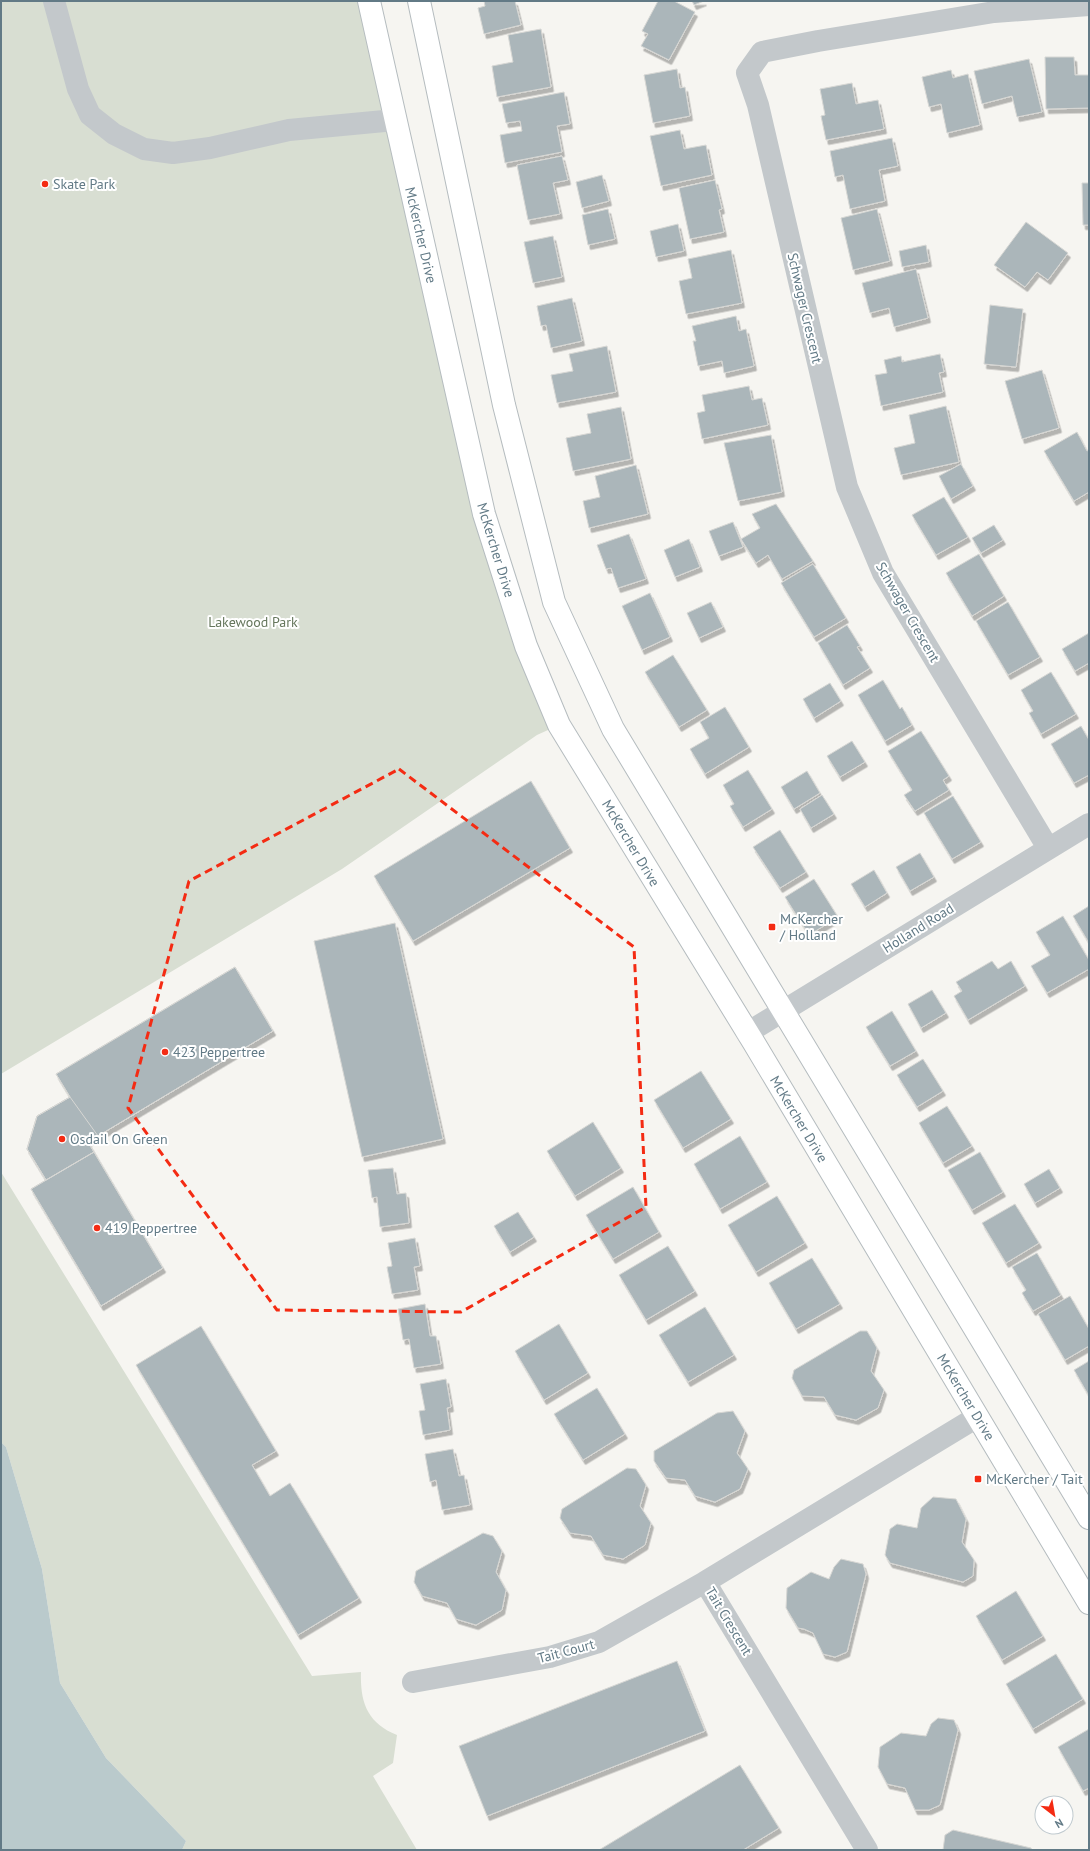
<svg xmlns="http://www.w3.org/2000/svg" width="1090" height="1851" font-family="'PT Sans',sans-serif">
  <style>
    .green { fill: #d8ded2 }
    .water { fill: #bacacc }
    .building { fill: #abb6ba; stroke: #d7d7d4; filter: url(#shadow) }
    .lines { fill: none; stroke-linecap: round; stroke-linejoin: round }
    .secondary-casing { stroke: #b5bcbf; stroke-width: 24 }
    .minor { stroke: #c3c8cb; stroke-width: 22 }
    .secondary { stroke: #fff; stroke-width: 22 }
    .marked { fill: none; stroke: #f42b13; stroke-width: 3; stroke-dasharray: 8 5; stroke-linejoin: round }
    .poi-dot { fill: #f42b13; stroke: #fff; stroke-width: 1.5 }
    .labels { text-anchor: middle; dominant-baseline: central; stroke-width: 4; stroke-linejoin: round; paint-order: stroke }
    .poi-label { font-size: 14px; fill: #627a86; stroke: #fff; text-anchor: start }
    .street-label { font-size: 14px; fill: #627a86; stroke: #fff }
    .park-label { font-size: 14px; fill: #66775d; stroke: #fff }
  </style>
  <defs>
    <filter id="shadow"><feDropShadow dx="2.5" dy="4.5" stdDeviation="0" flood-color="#0004"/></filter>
  </defs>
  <rect width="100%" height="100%" fill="#f6f5f1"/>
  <path class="green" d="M 1,1 L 370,1 L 484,514 L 559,725 L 537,735 L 342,869 L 1,1074 Z
    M 1,1172 L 312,1676 L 361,1672 C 360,1702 367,1723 397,1735 L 393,1763 L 373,1776 L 417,1850 L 182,1850 L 186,1841 L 106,1758 L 60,1683 L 42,1569 L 6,1447 L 1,1442 Z"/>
  <path class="water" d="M 1,1442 L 6,1447 L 42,1569 L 60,1683 L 106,1758 L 186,1841 L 182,1850 L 1,1850 Z"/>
  <path class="building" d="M 484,1 L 515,1 L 521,25 L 484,34 L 478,8 L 485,6 Z
    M 658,1 L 674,1 L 695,12 L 669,60 L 641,46 L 648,34 L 642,31 Z
    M 692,1 L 704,1 L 694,5 Z
    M 541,29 L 551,87 L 497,97 L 492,66 L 513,62 L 508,35 Z
    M 1045,57 L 1074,57 L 1075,75 L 1089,75 L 1089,108 L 1046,109 Z
    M 1029,59 L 1042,112 L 1017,117 L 1012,96 L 982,104 L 974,71 Z
    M 677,69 L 680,88 L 685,87 L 690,116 L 653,123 L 644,75 Z
    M 951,70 L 953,78 L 968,74 L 980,125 L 947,133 L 941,104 L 929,107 L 922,77 Z
    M 852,83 L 856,104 L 878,100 L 884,129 L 826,140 L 821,116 L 825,115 L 820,89 Z
    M 564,92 L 570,124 L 557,126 L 562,152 L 505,163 L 500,135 L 522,131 L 520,121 L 506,123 L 502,104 Z
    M 680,130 L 684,149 L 706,145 L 712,175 L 661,186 L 650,136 Z
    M 892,138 L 898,166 L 879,170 L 885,201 L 850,209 L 843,175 L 835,177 L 830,151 Z
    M 562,156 L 568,180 L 553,183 L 560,214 L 528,220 L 517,165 Z
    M 602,175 L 609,201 L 582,208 L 576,182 Z
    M 715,180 L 722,209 L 719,210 L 724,232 L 690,239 L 679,188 Z
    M 1082,183 L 1089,183 L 1089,225 L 1083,225 Z
    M 608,209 L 615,239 L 588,245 L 582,215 Z
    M 877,209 L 890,261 L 853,270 L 841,218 Z
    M 1026,222 L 1068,253 L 1048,280 L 1037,272 L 1025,287 L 994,265 Z
    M 678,224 L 684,251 L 656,257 L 650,231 Z
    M 553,236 L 562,277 L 533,283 L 524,242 Z
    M 926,245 L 929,262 L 902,267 L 899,251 Z
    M 731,250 L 742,303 L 686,314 L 679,281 L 692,278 L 688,259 Z
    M 916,269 L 928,318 L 894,327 L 889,308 L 870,313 L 862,283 Z
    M 572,298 L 582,341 L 551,348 L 546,325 L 541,326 L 537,306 Z
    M 990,305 L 1023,309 L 1016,367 L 984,364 Z
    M 736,316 L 739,331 L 746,329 L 754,366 L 724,373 L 722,361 L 698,366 L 693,341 L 696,341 L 692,326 Z
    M 607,346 L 616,392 L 557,403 L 551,375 L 573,371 L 569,354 Z
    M 940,354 L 944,372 L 939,373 L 943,392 L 881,406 L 875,375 L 887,373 L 884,360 L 901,356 L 902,362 Z
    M 1042,370 L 1059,428 L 1022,439 L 1005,381 Z
    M 749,386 L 752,400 L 762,398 L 768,425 L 702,439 L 697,413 L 705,411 L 702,395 Z
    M 946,406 L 959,462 L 901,475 L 894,448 L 915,443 L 909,415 Z
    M 621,407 L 631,459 L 573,471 L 566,438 L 591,433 L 587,414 Z
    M 1077,432 L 1087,451 L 1089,450 L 1089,492 L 1074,501 L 1044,451 Z
    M 771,435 L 782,492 L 738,501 L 724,443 Z
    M 961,464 L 973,486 L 951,499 L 939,476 Z
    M 636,465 L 648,514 L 589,528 L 583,501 L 600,497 L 595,476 Z
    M 944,497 L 968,537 L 936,555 L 912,515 Z
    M 776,504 L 813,561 L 782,579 L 768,555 L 756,563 L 741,539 L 760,528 L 752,514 Z
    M 733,522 L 743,547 L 719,556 L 709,531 Z
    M 994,525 L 1003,540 L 981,553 L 972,538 Z
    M 629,534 L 646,579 L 618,588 L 611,568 L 606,569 L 597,545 Z
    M 689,539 L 700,567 L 675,577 L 664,550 Z
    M 979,554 L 1004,596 L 972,616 L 946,573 Z
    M 813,564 L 846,618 L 814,637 L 781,583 Z
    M 650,593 L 670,637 L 642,650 L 622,606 Z
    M 711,602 L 723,627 L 699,638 L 687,613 Z
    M 1008,602 L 1040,657 L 1008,675 L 976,621 Z
    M 847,625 L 860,646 L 857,647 L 870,668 L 843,685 L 818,643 Z
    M 1089,633 L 1089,663 L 1075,671 L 1062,649 Z
    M 673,655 L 707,710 L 679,727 L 645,672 Z
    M 1051,672 L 1076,714 L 1041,734 L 1029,713 L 1033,711 L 1021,690 Z
    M 883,680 L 900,709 L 902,707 L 912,725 L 885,741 L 858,695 Z
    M 830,683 L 841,701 L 814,718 L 803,699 Z
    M 725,707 L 749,747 L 705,774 L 690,749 L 709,738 L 700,722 Z
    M 1081,726 L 1089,740 L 1089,775 L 1074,783 L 1051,744 Z
    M 921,731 L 949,776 L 943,780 L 949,790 L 915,811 L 904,795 L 912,790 L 888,751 Z
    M 852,741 L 865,762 L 840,777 L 827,756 Z
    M 748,770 L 772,809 L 743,827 L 730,806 L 734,804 L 723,785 Z
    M 807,771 L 820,793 L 794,809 L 781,787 Z
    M 531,781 L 570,848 L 413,941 L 374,876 Z
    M 822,795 L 834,814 L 811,828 L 800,809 Z
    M 953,796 L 981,842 L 952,859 L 924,813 Z
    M 780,830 L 806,872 L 780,888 L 753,847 Z
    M 920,853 L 934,877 L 910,891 L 896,867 Z
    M 874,870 L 887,893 L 865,907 L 851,884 Z
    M 814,879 L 838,917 L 809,935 L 785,897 Z
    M 1089,906 L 1089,943 L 1073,916 Z
    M 1063,916 L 1089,960 L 1089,969 L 1047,993 L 1031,966 L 1050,955 L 1036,932 Z
    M 395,923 L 443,1139 L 362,1157 L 314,941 Z
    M 992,961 L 998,969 L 1011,961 L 1025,986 L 968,1020 L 954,996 L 962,991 L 956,982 Z
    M 235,967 L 273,1031 L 88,1142 L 163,1268 L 101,1306 L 31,1189 L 46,1180 L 27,1149 L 37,1116 L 70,1097 L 56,1074 Z
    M 235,967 L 273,1031 L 88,1142 L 94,1152 L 46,1180 L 27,1149 L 37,1116 L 70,1097 L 56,1074 Z
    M 932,990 L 946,1013 L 921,1028 L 908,1004 Z
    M 892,1011 L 916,1051 L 890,1066 L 866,1027 Z
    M 923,1059 L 943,1091 L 917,1107 L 897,1075 Z
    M 701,1071 L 731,1119 L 683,1148 L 654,1100 Z
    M 70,1097 L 98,1136 L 88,1142 L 94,1152 L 46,1180 L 27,1149 L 37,1116 Z
    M 947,1106 L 972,1146 L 943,1163 L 919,1123 Z
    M 593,1122 L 621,1168 L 575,1196 L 547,1151 Z
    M 740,1136 L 767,1182 L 720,1209 L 694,1164 Z
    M 94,1152 L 163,1268 L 101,1306 L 31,1189 Z
    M 980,1152 L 1003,1192 L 972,1210 L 948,1170 Z
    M 393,1168 L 397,1194 L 406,1193 L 409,1223 L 380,1227 L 377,1197 L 372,1198 L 368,1170 Z
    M 1049,1169 L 1060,1188 L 1035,1203 L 1024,1184 Z
    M 633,1187 L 659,1232 L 613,1259 L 586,1215 Z
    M 777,1196 L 805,1243 L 756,1272 L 728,1225 Z
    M 1015,1204 L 1039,1243 L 1006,1263 L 982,1223 Z
    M 518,1212 L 534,1237 L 510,1252 L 494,1226 Z
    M 415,1238 L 420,1266 L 414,1267 L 418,1290 L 392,1294 L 387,1267 L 392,1266 L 388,1243 Z
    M 668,1246 L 695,1291 L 646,1320 L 619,1275 Z
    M 1037,1253 L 1061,1295 L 1033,1311 L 1022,1293 L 1026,1290 L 1012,1267 Z
    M 812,1258 L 840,1304 L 796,1329 L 769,1283 Z
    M 1070,1296 L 1089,1329 L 1089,1346 L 1065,1360 L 1038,1314 Z
    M 425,1304 L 430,1336 L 436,1336 L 441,1364 L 414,1368 L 409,1339 L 403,1340 L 398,1309 Z
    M 705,1307 L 734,1355 L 688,1382 L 659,1335 Z
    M 559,1324 L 588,1373 L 544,1400 L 515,1351 Z
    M 201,1326 L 276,1451 L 252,1465 L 270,1496 L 290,1483 L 359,1598 L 298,1635 L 136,1365 Z
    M 860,1331 L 867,1331 L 877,1348 L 871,1371 L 884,1390 L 878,1408 L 856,1420 L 835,1415 L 824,1397 L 802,1396 L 792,1378 L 794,1370 Z
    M 1089,1361 L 1089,1396 L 1074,1370 Z
    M 446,1379 L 451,1407 L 447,1408 L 450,1430 L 423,1435 L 419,1411 L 425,1410 L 420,1384 Z
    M 597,1388 L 625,1434 L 583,1460 L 554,1414 Z
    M 733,1411 L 745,1431 L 737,1453 L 748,1469 L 740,1489 L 715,1502 L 695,1496 L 685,1480 L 666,1478 L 654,1461 L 654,1451 L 717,1413 Z
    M 453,1449 L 459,1476 L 464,1475 L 470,1505 L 442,1510 L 436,1480 L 430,1482 L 425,1454 Z
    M 627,1468 L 636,1469 L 646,1485 L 640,1506 L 651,1523 L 645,1545 L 623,1559 L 603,1555 L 591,1536 L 570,1533 L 560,1518 L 562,1509 Z
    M 933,1497 L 956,1499 L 966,1519 L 962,1542 L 974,1560 L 973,1576 L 963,1582 L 890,1563 L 885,1555 L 890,1529 L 897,1524 L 917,1528 L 921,1508 Z
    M 483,1533 L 493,1536 L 502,1551 L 496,1572 L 506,1590 L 502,1610 L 476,1625 L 456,1619 L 447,1603 L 422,1596 L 414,1582 L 416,1571 Z
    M 841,1559 L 863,1564 L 866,1574 L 847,1652 L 835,1657 L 823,1654 L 813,1633 L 804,1629 L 798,1628 L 786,1608 L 787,1588 L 811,1572 L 829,1579 L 834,1567 Z
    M 1016,1591 L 1043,1636 L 1002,1660 L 976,1616 Z
    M 1056,1654 L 1083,1699 L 1033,1729 L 1006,1684 Z
    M 677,1661 L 705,1731 L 487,1816 L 459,1746 Z
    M 938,1718 L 954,1720 L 958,1730 L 940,1805 L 929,1810 L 915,1810 L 905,1788 L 887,1784 L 878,1767 L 880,1747 L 901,1733 L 926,1736 L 931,1724 Z
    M 1089,1729 L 1089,1788 L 1083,1791 L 1058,1747 Z
    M 740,1765 L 779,1828 L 743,1850 L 599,1850 Z
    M 953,1830 L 1031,1848 L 1032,1850 L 943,1850 L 945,1835 Z"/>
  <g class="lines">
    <g class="secondary-casing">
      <path id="secondary" d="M 369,1 L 484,514 L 526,646 L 559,725 L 754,1043 L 1089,1603
        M 419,1 L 504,405 L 554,602 L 613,729 L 1089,1518"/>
    </g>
    <path class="minor" d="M 54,1 L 78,89 L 90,115 L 114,134 L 144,149 L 173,153 L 210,148 L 289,130 L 395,120
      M 1048,848 L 883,573 L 847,487 L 758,105 L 747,73 L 762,52 L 818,41 L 994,12 L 1089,5
      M 747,1033 L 1089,824
      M 413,1682 L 550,1657 L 599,1642 L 705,1582
      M 867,1850 L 705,1582 L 977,1417"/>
    <use href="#secondary" class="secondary"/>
  </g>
  <path class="marked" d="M 399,769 L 634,947 L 646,1207 L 461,1312 L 277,1310 L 128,1108 L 189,881 Z"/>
  <g class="poi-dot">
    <circle cx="45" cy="184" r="4"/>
    <rect x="768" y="923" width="8" height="8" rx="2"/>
    <circle cx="165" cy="1052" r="4"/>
    <circle cx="62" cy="1139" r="4"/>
    <circle cx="97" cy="1228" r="4"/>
    <rect x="974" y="1475" width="8" height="8" rx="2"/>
  </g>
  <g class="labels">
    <g class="poi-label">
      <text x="53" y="184">Skate Park</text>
      <text x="780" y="919">McKercher<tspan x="780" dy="16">/ Holland</tspan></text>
      <text x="173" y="1052">423 Peppertree</text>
      <text x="70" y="1139">Osdail On Green</text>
      <text x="105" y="1228">419 Peppertree</text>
      <text x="986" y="1479">McKercher / Tait</text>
    </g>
    <g class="street-label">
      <text transform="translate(421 235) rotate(77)">McKercher Drive</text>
      <text transform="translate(805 308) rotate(77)">Schwager Crescent</text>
      <text transform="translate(496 550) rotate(73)">McKercher Drive</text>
      <text transform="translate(908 612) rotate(60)">Schwager Crescent</text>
      <text transform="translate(631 843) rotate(59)">McKercher Drive</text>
      <text transform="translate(918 928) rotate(-32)">Holland Road</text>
      <text transform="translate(799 1119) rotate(59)">McKercher Drive</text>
      <text transform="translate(966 1397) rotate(59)">McKercher Drive</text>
      <text transform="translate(729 1621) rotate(59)">Tait Crescent</text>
      <text transform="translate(566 1651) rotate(-15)">Tait Court</text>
    </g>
    <g class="park-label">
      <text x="253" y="622">Lakewood Park</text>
    </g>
  </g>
  <rect width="1090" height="1851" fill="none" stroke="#627a86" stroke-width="4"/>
  <g transform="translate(1054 1815) rotate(149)"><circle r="19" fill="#ffffff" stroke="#c0cacf"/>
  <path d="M0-3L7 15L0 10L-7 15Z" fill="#f42b13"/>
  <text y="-6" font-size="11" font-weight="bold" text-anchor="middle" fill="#627a86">N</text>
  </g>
</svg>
